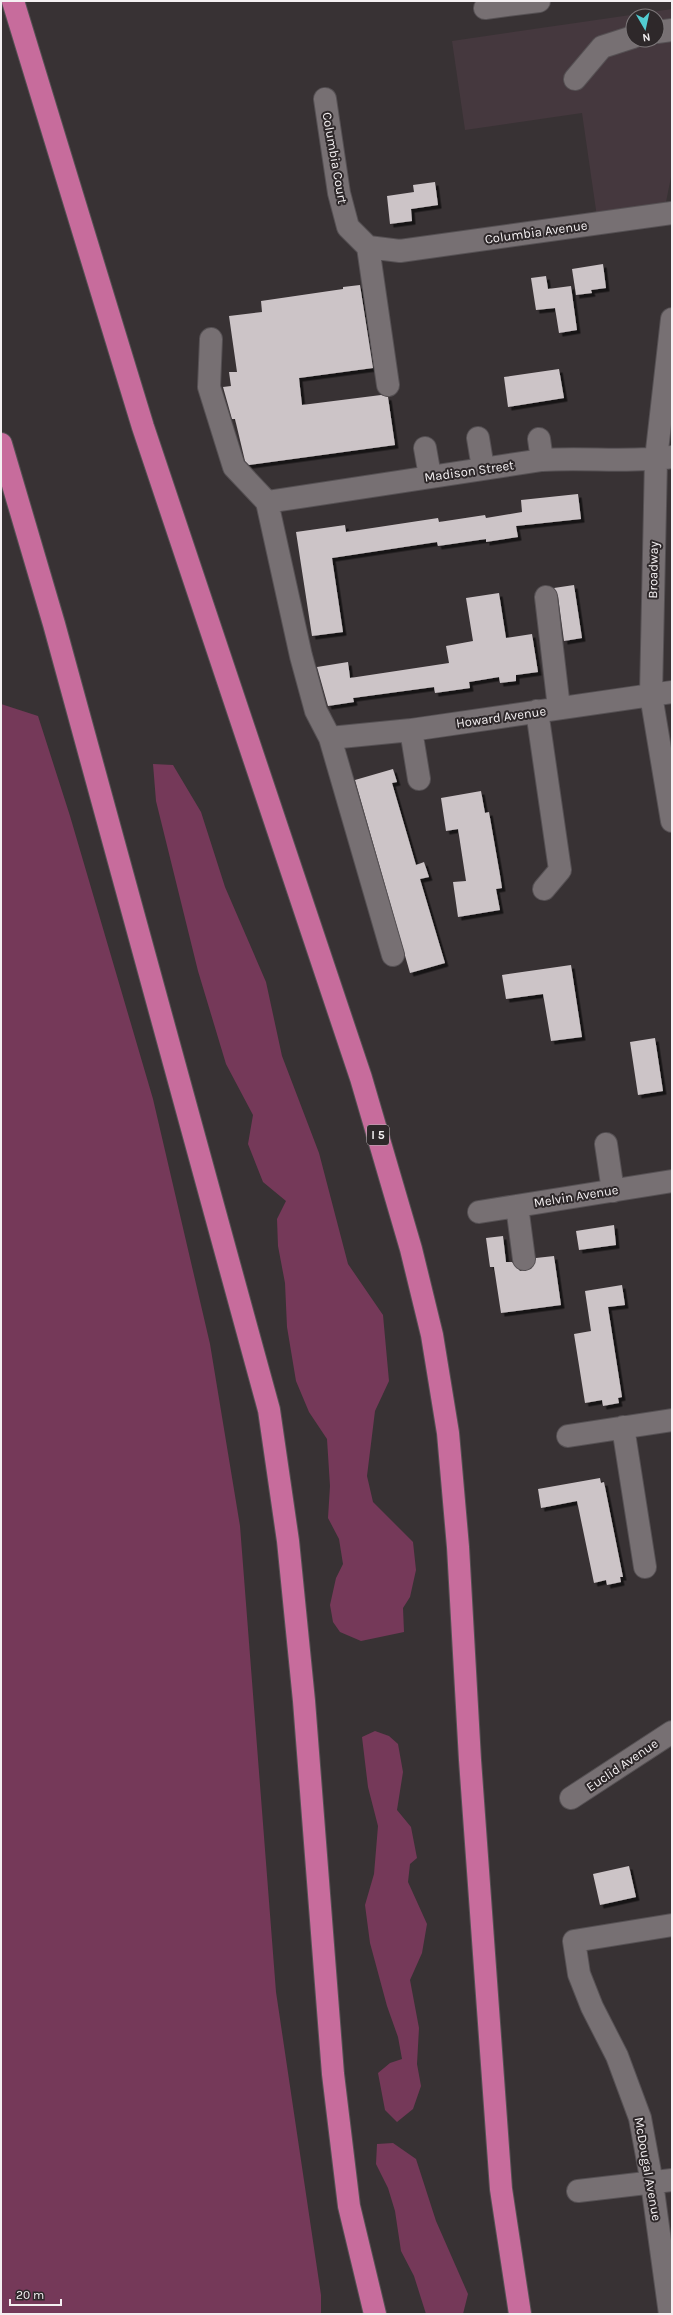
<svg xmlns="http://www.w3.org/2000/svg" width="673" height="2315" font-family="Karla,sans-serif">
  <style>
    .built { fill: #45383e; fill-rule: evenodd }
    .green { fill: #753959 }
    .building { fill: #ccc4c7; filter: url(#shadow) }
    .lines { fill: none; stroke-linecap: round; stroke-linejoin: round }
    .minor-casing { stroke: #565154; stroke-width: 24 }
    .highway-casing { stroke: #565154; stroke-width: 24 }
    .minor { stroke: #777073; stroke-width: 22 }
    .highway { stroke: #c76c9c; stroke-width: 22 }
    .labels { text-anchor: middle; dominant-baseline: central; stroke-width: 4; stroke-linejoin: round; paint-order: stroke }
    .shield { fill: #2e282a; stroke: #b9b4b6; stroke-width: 1 }
    .shield-label { font-size: 12px; font-weight: bold; fill: #f4f0f2 }
    .street-label { font-size: 13px; fill: #f4f0f2; stroke: #2e282a }
  </style>
  <defs>
    <filter id="shadow"><feDropShadow dx="3.5" dy="3.5" stdDeviation="0" flood-color="#0009"/></filter>
  </defs>
  <rect width="100%" height="100%" fill="#383234"/>
  <path class="built" d="M 672,9 L 672,172 L 665,207 L 597,217 L 582,113 L 465,130 L 452,41 ZM 633,16 L 657,16 L 657,40 L 633,40 Z"/>
  <path class="green" d="M 1,704 L 38,716 L 70,816 L 153,1099 L 210,1344 L 240,1526 L 276,1992 L 321,2295 L 321,2314 L 1,2314 Z
    M 153,764 L 173,765 L 201,812 L 225,887 L 266,982 L 282,1056 L 319,1153 L 348,1264 L 383,1315 L 389,1381 L 375,1411 L 367,1476 L 373,1502 L 413,1542 L 416,1570 L 410,1597 L 403,1608 L 404,1632 L 361,1641 L 340,1632 L 333,1622 L 330,1605 L 336,1578 L 343,1564 L 339,1539 L 328,1518 L 330,1486 L 327,1439 L 309,1412 L 296,1381 L 287,1327 L 285,1283 L 278,1246 L 277,1219 L 286,1201 L 263,1182 L 248,1144 L 253,1115 L 226,1064 L 198,971 L 156,801 Z
    M 375,1731 L 389,1736 L 398,1744 L 403,1772 L 397,1810 L 411,1827 L 417,1858 L 410,1864 L 408,1882 L 427,1924 L 422,1953 L 410,1980 L 419,2028 L 417,2064 L 421,2086 L 413,2109 L 397,2122 L 385,2110 L 378,2073 L 390,2063 L 402,2059 L 398,2037 L 387,2006 L 370,1943 L 365,1905 L 374,1874 L 378,1826 L 368,1787 L 362,1737 Z
    M 393,2143 L 416,2159 L 436,2221 L 468,2294 L 463,2314 L 426,2314 L 414,2276 L 401,2251 L 395,2211 L 388,2188 L 376,2164 L 377,2144 Z"/>
  <path class="building" d="M 435,182 L 438,205 L 411,209 L 412,221 L 390,224 L 387,196 L 414,192 L 413,185 Z
    M 603,264 L 606,288 L 591,290 L 592,293 L 576,295 L 572,269 Z
    M 546,276 L 548,289 L 571,286 L 577,330 L 559,333 L 555,308 L 536,310 L 531,278 Z
    M 360,285 L 373,368 L 299,378 L 302,405 L 381,395 L 388,397 L 395,445 L 249,465 L 245,461 L 235,419 L 232,419 L 223,387 L 231,386 L 229,372 L 237,372 L 229,316 L 262,312 L 261,301 L 343,289 L 343,287 Z
    M 559,369 L 564,398 L 508,407 L 504,377 Z
    M 578,494 L 581,519 L 516,526 L 518,537 L 486,542 L 486,539 L 438,546 L 437,542 L 332,558 L 343,632 L 312,636 L 296,532 L 345,525 L 346,532 L 438,518 L 439,522 L 485,515 L 486,518 L 522,512 L 521,500 Z
    M 574,585 L 582,638 L 564,641 L 558,596 L 554,588 Z
    M 499,593 L 506,638 L 532,634 L 538,672 L 516,675 L 516,681 L 500,683 L 499,677 L 469,682 L 470,688 L 435,693 L 434,687 L 353,698 L 354,702 L 328,706 L 317,667 L 348,662 L 350,678 L 449,663 L 446,646 L 473,641 L 466,598 Z
    M 393,769 L 397,782 L 392,783 L 416,865 L 424,862 L 429,877 L 420,879 L 445,963 L 410,973 L 355,780 Z
    M 481,791 L 485,813 L 489,812 L 500,875 L 502,888 L 496,889 L 500,910 L 458,917 L 453,882 L 466,881 L 458,829 L 446,831 L 441,798 Z
    M 571,965 L 582,1037 L 551,1041 L 543,994 L 506,999 L 502,975 Z
    M 655,1038 L 663,1091 L 638,1095 L 630,1042 Z
    M 614,1225 L 616,1245 L 579,1250 L 576,1231 Z
    M 503,1236 L 506,1262 L 512,1262 L 520,1271 L 531,1269 L 536,1258 L 554,1256 L 561,1305 L 501,1313 L 494,1267 L 490,1267 L 486,1238 Z
    M 622,1285 L 625,1305 L 608,1307 L 622,1397 L 618,1398 L 619,1403 L 603,1406 L 602,1400 L 585,1403 L 574,1334 L 591,1331 L 585,1291 Z
    M 600,1478 L 601,1483 L 604,1482 L 623,1577 L 620,1577 L 621,1582 L 607,1585 L 606,1580 L 594,1583 L 577,1501 L 541,1508 L 538,1489 Z
    M 629,1866 L 636,1897 L 600,1905 L 593,1874 Z"/>
  <g class="lines">
    <g class="minor-casing">
      <path id="minor" d="M 485,8 L 539,1
        M 657,32 L 672,30
        M 575,79 L 602,47 L 633,37
        M 325,99 L 339,193 L 348,227 L 368,247 L 400,251 L 672,213
        M 368,247 L 388,385
        M 672,319 L 656,459 L 651,695 L 672,821
        M 211,339 L 209,387 L 234,467 L 267,502 L 301,656 L 316,711 L 330,738 L 393,955
        M 478,438 L 483,468
        M 539,439 L 542,460
        M 425,448 L 430,476
        M 267,502 L 542,460 C 585,457 629,463 672,457
        M 546,597 L 559,708
        M 537,711 L 560,870 L 544,889
        M 411,730 L 419,779
        M 330,738 L 411,730 L 672,692
        M 606,1144 L 613,1191
        M 517,1206 L 524,1259
        M 479,1212 L 672,1181
        M 623,1427 L 645,1567
        M 568,1436 L 672,1420
        M 571,1798 L 672,1732
        M 578,2191 L 672,2180
        M 670,2314 L 652,2183 L 640,2118 L 617,2056 L 592,2007 L 579,1974 L 574,1941 L 672,1925"/>
    </g>
    <g class="highway-casing">
      <path id="highway" d="M 13,1 L 143,427 L 361,1078 L 411,1249 L 432,1335 L 448,1433 L 458,1547 L 470,1760 L 501,2189 L 520,2314
        M 1,444 L 54,624 L 269,1410 L 288,1541 L 304,1701 L 333,2074 L 349,2206 L 375,2314"/>
    </g>
    <use href="#minor" class="minor"/>
    <use href="#highway" class="highway"/>
  </g>
  <g class="labels">
    <rect class="shield" x="367" y="1125" width="22" height="20" rx="3"/>
    <g class="shield-label">
      <text x="378" y="1135">I 5</text>
    </g>
    <g class="street-label">
      <text transform="translate(335 158) rotate(80)">Columbia Court</text>
      <text transform="translate(536 232) rotate(-8)">Columbia Avenue</text>
      <text transform="translate(469 471) rotate(-8)">Madison Street</text>
      <text transform="translate(653 570) rotate(-89)">Broadway</text>
      <text transform="translate(501 717) rotate(-8)">Howard Avenue</text>
      <text transform="translate(576 1196) rotate(-9)">Melvin Avenue</text>
      <text transform="translate(622 1765) rotate(-34)">Euclid Avenue</text>
      <text transform="translate(648 2169) rotate(80)">McDougal Avenue</text>
    </g>
  </g>
  <rect width="673" height="2315" fill="none" stroke="#f4f0f2" stroke-width="4"/>
  <g transform="translate(645 28) rotate(171)"><circle r="19" fill="#2e282a" stroke="#7d787a"/>
  <path d="M0-3L7 15L0 10L-7 15Z" fill="#52ccd1"/>
  <text y="-6" font-size="11" font-weight="bold" text-anchor="middle" fill="#f4f0f2">N</text>
  </g>
  <path d="M10 2299v6h51v-6" fill="none" stroke="#f4f0f2" stroke-width="2"/>
  <text x="16" y="2299" font-size="12" fill="#f4f0f2" stroke="#2e282a" stroke-width="3" paint-order="stroke">20 m</text>
</svg>
